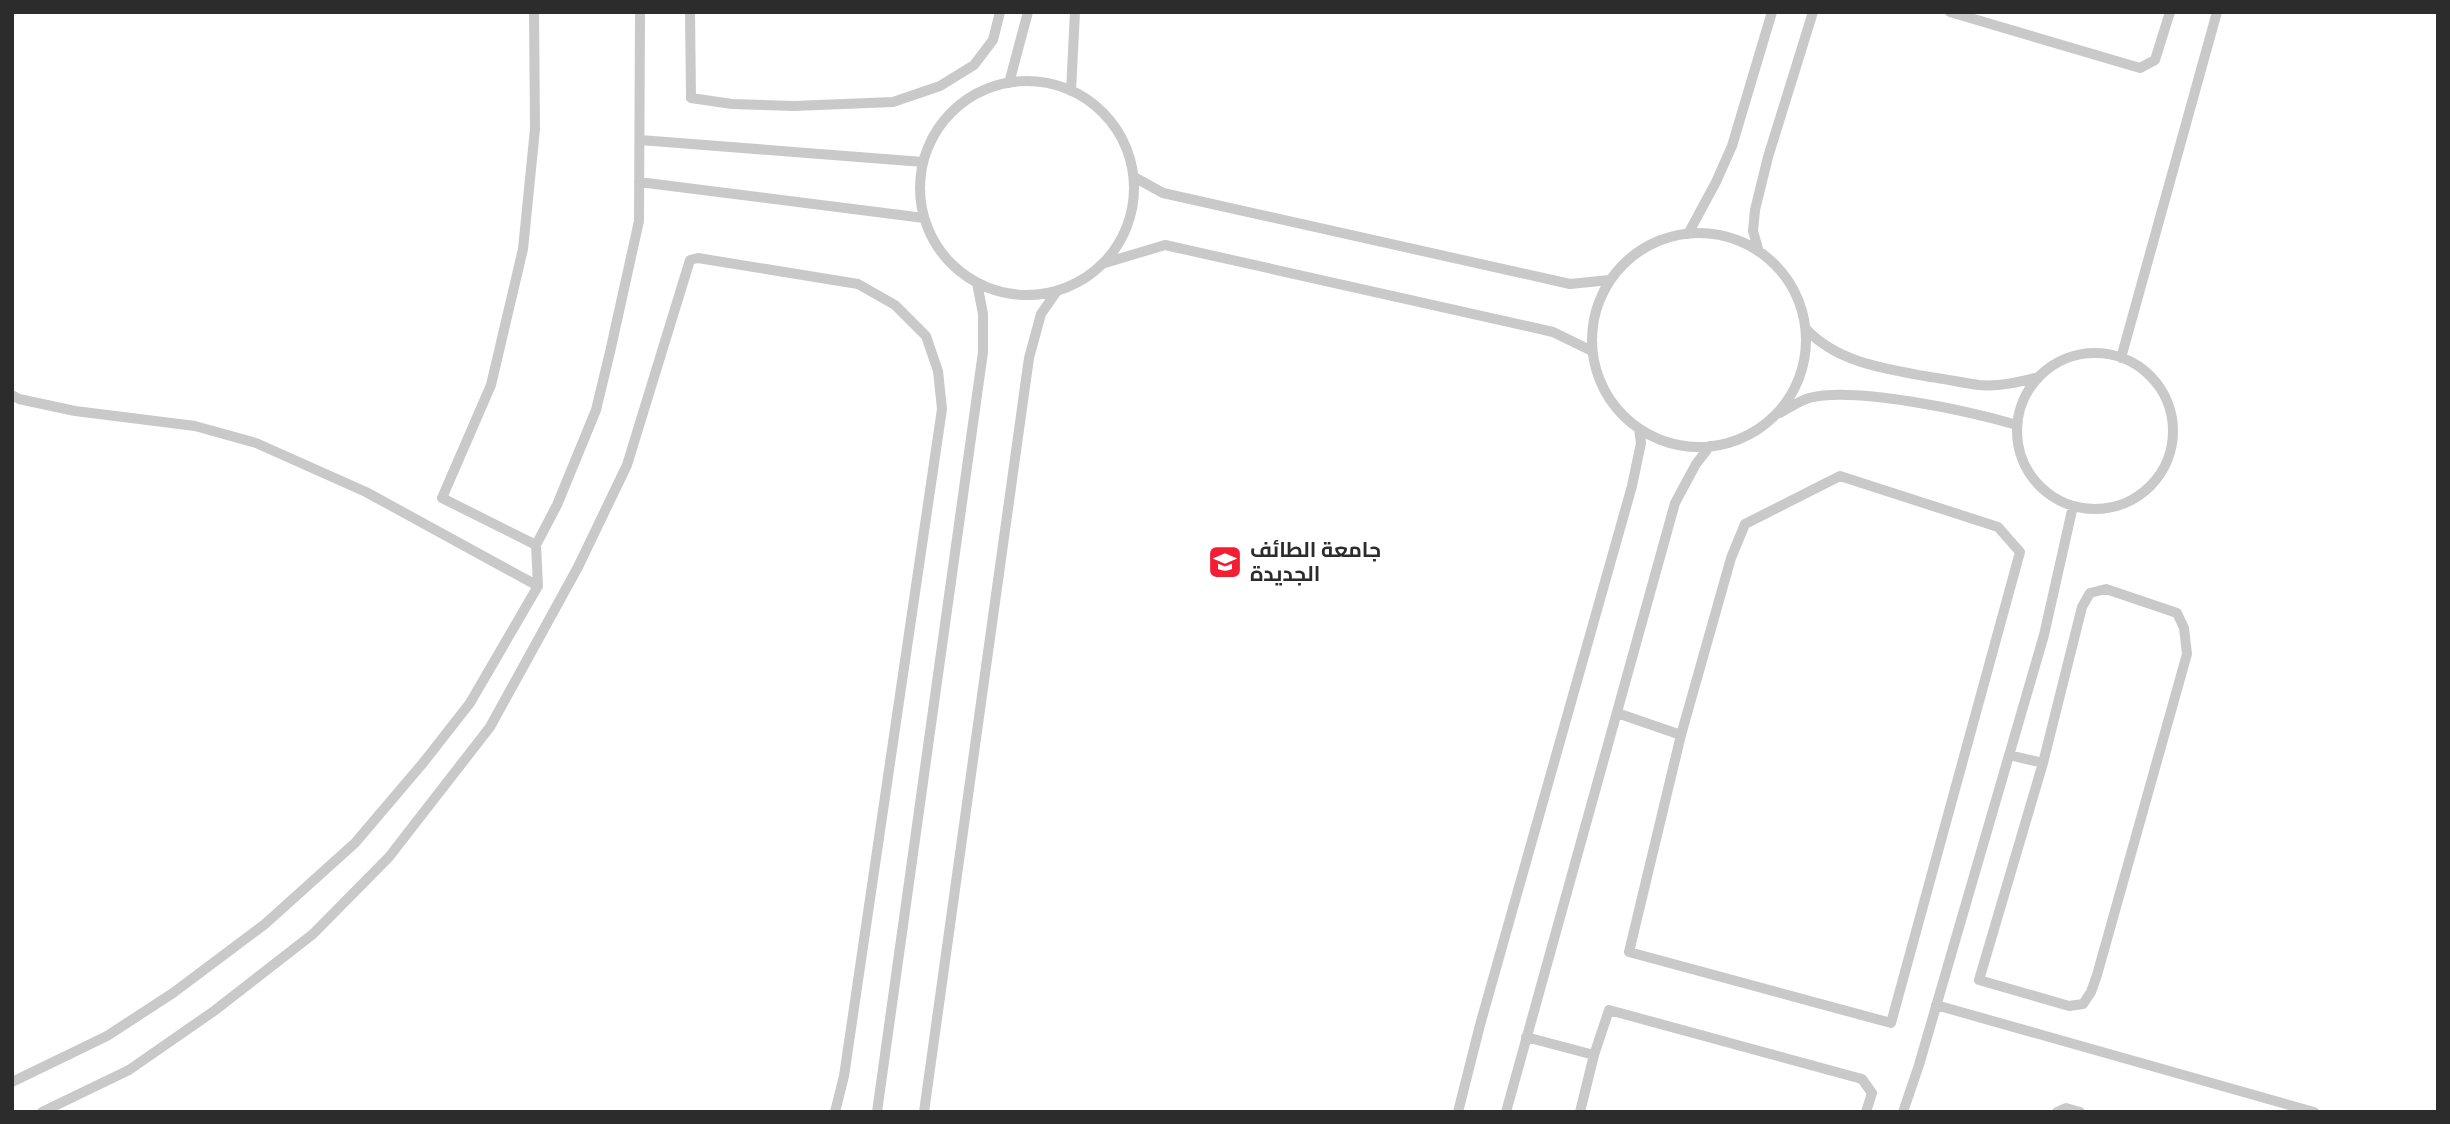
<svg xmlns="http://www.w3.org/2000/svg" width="2450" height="1124" font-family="Signika,Cairo,sans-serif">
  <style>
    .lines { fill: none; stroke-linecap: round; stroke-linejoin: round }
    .service { stroke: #c9c9c9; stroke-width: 10 }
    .labels { text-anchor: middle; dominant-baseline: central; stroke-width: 7; stroke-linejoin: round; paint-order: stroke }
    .poi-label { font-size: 21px; font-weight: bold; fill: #2c2c2c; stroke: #fff; text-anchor: start }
  </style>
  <rect width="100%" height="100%" fill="#fff"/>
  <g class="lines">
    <path class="service" d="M 534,12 L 535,129 L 523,249 L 491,385 L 442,498 L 536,545
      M 690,12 L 691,98 L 732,104 L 794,106 L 893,102 L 940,86 L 974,65 L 993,40 L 1000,12
      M 1950,12 L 2140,68 L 2155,60 L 2170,12
      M920 188a107 107 0 1 1 214 0a107 107 0 1 1-214 0Z
      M 1009,83 L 1028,12
      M 1071,91 L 1075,12
      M 640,140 L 923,162
      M 1134,177 L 1163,193 L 1570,284 L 1610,280
      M 639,182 L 924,218
      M1592 340a107 107 0 1 1 214 0a107 107 0 1 1-214 0Z
      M 1688,234 L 1716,182 L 1732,146 L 1772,12
      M 1759,252 L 1753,231 L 1755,210 L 1768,157 L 1813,12
      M 1105,263 L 1165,245 L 1553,332 L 1592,351
      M 1806,329 C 1838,363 1886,369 1930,377 C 1946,379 1963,383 1979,385 C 1999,387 2019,382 2038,377
      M2017 431a78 78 0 1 1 156 0a78 78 0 1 1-156 0Z
      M 2121,358 L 2217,12
      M 12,395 L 19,399 L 75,411 L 195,426 L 256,443 L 366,492 L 538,586
      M 1780,413 C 1789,408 1799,401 1809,398 C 1855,386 1969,411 2017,425
      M 2106,589 L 2177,613 L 2184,628 L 2187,654 L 2097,975 L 2091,992 L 2083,1004 L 2069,1006 L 1979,980 L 2043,763 L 2082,607 L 2090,593 Z
      M 1617,713 L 1681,735 L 1731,558 L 1745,524 L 1840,476 L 1998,527 L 2020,552 L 1891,1023 L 1629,952 L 1681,735
      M 2009,755 L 2043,763
      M 1936,1005 L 2314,1112
      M 1526,1037 L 1594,1055
      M 12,1082 L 107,1036 L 173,993 L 265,924 L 355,843 L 423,763 L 470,703 L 538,586 L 536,545 L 557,505 L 596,410 L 610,352 L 639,221 L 640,12
      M 42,1112 L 129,1070 L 214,1011 L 313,934 L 389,857 L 490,727 L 578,567 L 627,465 L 690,260 L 698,258 L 858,284 L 895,305 L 926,336 L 938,371 L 942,409 L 844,1076 L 835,1112
      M 877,1112 L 983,352 L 983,314 L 977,283
      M 924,1112 L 1029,358 L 1041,314 L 1057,291
      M 1458,1112 L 1480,1025 L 1632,486 L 1641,443 L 1639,429
      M 1506,1112 L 1675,503 L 1696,464 L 1710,446
      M 1580,1112 L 1594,1055 L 1609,1010 L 1862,1079 L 1872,1093 L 1866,1112
      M 1903,1112 L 1919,1065 L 2044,635 L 2073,506
      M 2057,1112 L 2066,1108 L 2080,1112"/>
  </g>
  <defs>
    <g id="university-square" transform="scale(1.75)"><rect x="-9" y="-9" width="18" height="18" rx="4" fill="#f41e34" stroke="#fff"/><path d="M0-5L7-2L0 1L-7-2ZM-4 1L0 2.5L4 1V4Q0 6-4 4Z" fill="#fff"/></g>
  </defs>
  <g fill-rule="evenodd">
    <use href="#university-square" x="1225" y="562"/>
  </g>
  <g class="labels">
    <g class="poi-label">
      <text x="1250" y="550">جامعة الطائف<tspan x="1250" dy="24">الجديدة</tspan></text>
    </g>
  </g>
  <rect width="2450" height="1124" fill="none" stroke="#2c2c2c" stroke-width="28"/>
</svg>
